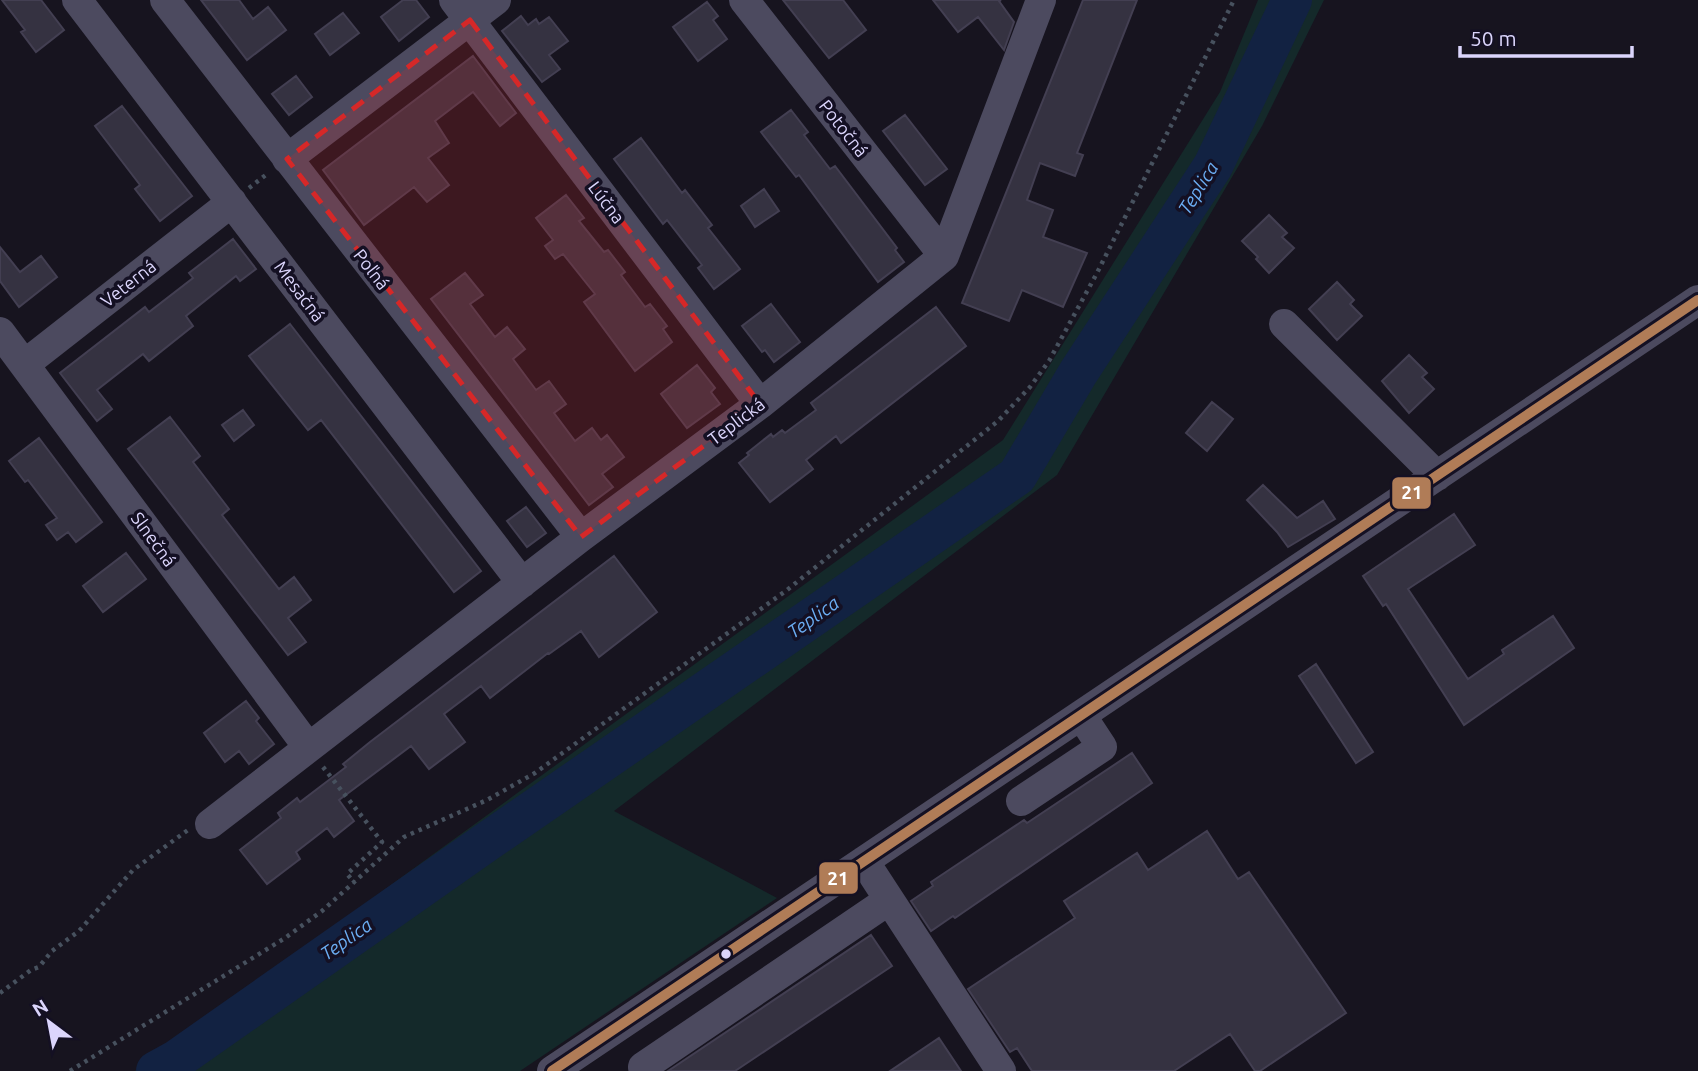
<svg xmlns="http://www.w3.org/2000/svg" width="1698" height="1071" font-family="Ubuntu,sans-serif">
  <style>
    .green { fill: #14292a }
    .lines { fill: none; stroke-linecap: round; stroke-linejoin: round }
    .river { stroke: #122242; stroke-width: 40 }
    .building { fill: #353241; stroke: #433f52; stroke-width: 2 }
    .path { stroke: #47515e; stroke-width: 4.5; stroke-dasharray: 3.5 5; stroke-linecap: butt }
    .minor { stroke: #4c4a5f; stroke-width: 30 }
    .bus-1-casing { stroke: #141023; stroke-width: 16 }
    .bus-1 { stroke: #b07c57; stroke-width: 10 }
    .marked { fill: #d62828; fill-opacity: 0.2; stroke: #d62828; stroke-width: 5; stroke-dasharray: 14 9; stroke-linejoin: round }
    .bus-dot { fill: #dbd5fc; stroke: #141023; stroke-width: 2.5 }
    .labels { text-anchor: middle; dominant-baseline: central; stroke-width: 7; stroke-linejoin: round; paint-order: stroke }
    .street-label { font-size: 18px; fill: #dbd5fc; stroke: #141023 }
    .water-label { font-size: 19px; font-style: italic; fill: #6badf3; stroke: #141023 }
    .line-badge { stroke: #141023; stroke-width: 2.5 }
    .badge-label { font-size: 19px; text-anchor: middle; font-weight: bold; fill: #fff }
  </style>
  <rect width="100%" height="100%" fill="#17141f"/>
  <path class="green" d="M 1258,0 L 1324,0 L 1262,126 L 1057,475 L 614,811 L 777,898 L 520,1071 L 135,1071 L 1003,440 L 1220,92 Z"/>
  <g class="lines">
    <path class="river" d="M 156,1071 L 176,1060 L 488,841 L 1017,476 L 1078,373 L 1213,166 L 1292,0"/>
  </g>
  <path class="building" d="M 2,0 L 41,0 L 64,30 L 36,52 L 21,32 L 25,30 Z
    M 201,0 L 239,0 L 253,19 L 268,7 L 286,30 L 247,60 Z
    M 403,0 L 416,0 L 429,17 L 399,41 L 381,17 Z
    M 783,0 L 843,0 L 866,30 L 829,58 Z
    M 933,0 L 1001,0 L 999,1 L 1014,22 L 1004,50 L 978,17 L 958,32 Z
    M 1083,0 L 1137,0 L 1077,153 L 1083,155 L 1075,176 L 1040,163 L 1027,200 L 1053,210 L 1043,237 L 1087,253 L 1063,307 L 1022,290 L 1009,321 L 962,303 Z
    M 707,2 L 718,16 L 713,20 L 727,39 L 698,61 L 673,27 Z
    M 343,13 L 359,33 L 330,55 L 315,34 Z
    M 521,16 L 528,25 L 536,19 L 539,24 L 549,17 L 568,41 L 549,55 L 560,69 L 542,82 L 502,31 Z
    M 473,56 L 516,113 L 500,126 L 473,92 L 435,121 L 449,143 L 428,158 L 449,185 L 427,202 L 414,187 L 364,225 L 323,170 Z
    M 296,76 L 312,97 L 289,115 L 272,94 Z
    M 122,106 L 192,196 L 160,221 L 135,189 L 140,185 L 95,126 Z
    M 791,110 L 808,132 L 804,135 L 830,169 L 835,166 L 897,248 L 895,250 L 904,262 L 878,282 L 799,175 L 796,177 L 761,132 Z
    M 905,115 L 947,169 L 925,185 L 883,131 Z
    M 641,138 L 682,193 L 685,190 L 712,225 L 708,228 L 740,269 L 714,289 L 698,268 L 702,265 L 667,220 L 663,224 L 614,159 Z
    M 764,189 L 779,211 L 755,227 L 741,206 Z
    M 566,195 L 584,218 L 579,221 L 604,252 L 608,250 L 625,272 L 621,275 L 645,307 L 650,304 L 667,326 L 663,329 L 672,342 L 635,371 L 584,302 L 595,294 L 563,254 L 555,259 L 545,246 L 553,240 L 536,218 Z
    M 1269,215 L 1287,233 L 1282,237 L 1294,248 L 1269,273 L 1256,259 L 1258,257 L 1242,241 Z
    M 233,239 L 256,269 L 240,281 L 236,276 L 186,316 L 193,326 L 149,361 L 143,354 L 97,390 L 112,409 L 97,421 L 60,373 L 145,307 L 149,312 L 193,278 L 189,273 Z
    M 0,247 L 20,272 L 41,256 L 57,277 L 19,307 L 0,281 Z
    M 465,273 L 483,295 L 470,304 L 495,337 L 507,327 L 525,349 L 513,359 L 536,390 L 549,381 L 566,404 L 554,413 L 575,441 L 592,428 L 601,440 L 607,435 L 624,457 L 602,474 L 613,487 L 589,505 L 431,299 Z
    M 1337,282 L 1354,300 L 1350,304 L 1362,316 L 1337,340 L 1309,309 Z
    M 771,304 L 800,342 L 774,362 L 765,350 L 762,352 L 742,326 Z
    M 936,307 L 966,346 L 841,443 L 836,436 L 806,460 L 813,469 L 770,502 L 739,463 L 749,455 L 747,453 L 771,434 L 773,437 L 782,430 L 785,433 L 816,410 L 811,403 Z
    M 290,324 L 481,571 L 454,592 L 321,420 L 308,430 L 249,356 Z
    M 1409,355 L 1427,373 L 1422,377 L 1434,389 L 1409,413 L 1382,381 Z
    M 697,365 L 715,388 L 711,392 L 720,404 L 687,428 L 661,394 Z
    M 1212,402 L 1233,419 L 1207,451 L 1186,433 Z
    M 243,410 L 254,425 L 234,441 L 222,425 Z
    M 170,417 L 200,456 L 193,462 L 229,509 L 222,515 L 279,589 L 294,577 L 311,600 L 288,618 L 306,642 L 288,655 L 128,449 Z
    M 39,438 L 102,522 L 76,542 L 68,532 L 57,540 L 46,525 L 57,518 L 28,480 L 25,482 L 9,461 Z
    M 1263,485 L 1297,518 L 1323,501 L 1335,519 L 1288,547 L 1277,532 L 1247,500 Z
    M 526,507 L 546,533 L 527,547 L 507,521 Z
    M 1454,514 L 1475,545 L 1408,589 L 1468,679 L 1504,654 L 1502,650 L 1553,616 L 1574,648 L 1464,725 L 1386,604 L 1383,606 L 1363,576 Z
    M 126,553 L 146,579 L 103,612 L 83,586 Z
    M 614,556 L 657,612 L 599,657 L 581,631 L 549,654 L 548,653 L 490,698 L 481,686 L 444,714 L 465,742 L 429,769 L 411,746 L 339,800 L 354,821 L 334,837 L 327,828 L 296,852 L 300,859 L 267,884 L 240,850 L 281,818 L 278,813 L 297,798 L 300,802 L 346,767 L 343,764 L 370,742 Z
    M 1316,664 L 1373,752 L 1356,763 L 1299,676 Z
    M 246,701 L 259,718 L 256,721 L 274,744 L 249,764 L 239,751 L 225,762 L 204,733 Z
    M 1132,753 L 1152,783 L 955,918 L 953,916 L 931,931 L 911,901 L 933,886 L 931,882 L 1024,820 L 1027,823 Z
    M 1207,831 L 1238,879 L 1249,872 L 1346,1013 L 1260,1071 L 1255,1071 L 1230,1034 L 1174,1071 L 1032,1071 L 1017,1048 L 1010,1052 L 968,989 L 1075,918 L 1064,901 L 1137,853 L 1148,870 Z
    M 871,935 L 892,966 L 735,1071 L 668,1071 Z
    M 939,1038 L 961,1071 L 890,1071 Z"/>
  <g class="lines">
    <path class="path" d="M 249,188 L 267,174
      M 323,767 L 382,842 L 347,874 L 354,882
      M 0,993 L 31,970 L 39,967 L 52,951 L 79,931 L 133,870 L 188,830
      M 70,1071 L 285,938 L 322,911 L 404,837 L 487,800 L 535,773 L 787,590 L 998,421 L 1030,387 L 1049,361 L 1097,273 L 1234,0"/>
    <path class="minor" d="M 77,0 L 522,583
      M 165,0 L 581,537
      M 454,0 L 760,404
      M 744,0 L 944,256
      M 287,159 L 496,0
      M 1284,324 L 1437,476
      M 0,332 L 308,747
      M 25,364 L 232,202
      M 1021,801 L 1102,747 L 1081,715
      M 210,824 L 581,537 L 760,404 L 944,256 L 1041,0
      M 864,861 L 1001,1071
      M 643,1067 L 889,900
      M 552,1071 L 1698,300"/>
    <g class="bus-1-casing">
      <path id="bus-1" d="M 552,1071 L 1698,300"/>
    </g>
    <use href="#bus-1" class="bus-1"/>
  </g>
  <path class="marked" d="M 470,20 L 760,404 L 581,537 L 287,159 Z"/>
  <circle class="bus-dot" cx="726" cy="954" r="6"/>
  <g class="labels">
    <g class="street-label">
      <text transform="translate(844 128) rotate(52)">Potočná</text>
      <text transform="translate(607 202) rotate(53)">Lúčna</text>
      <text transform="translate(372 269) rotate(52)">Poľná</text>
      <text transform="translate(128 283) rotate(-38)">Veterná</text>
      <text transform="translate(300 291) rotate(53)">Mesačná</text>
      <text transform="translate(736 421) rotate(-37)">Teplická</text>
      <text transform="translate(154 539) rotate(54)">Slnečná</text>
    </g>
    <g class="water-label">
      <text transform="translate(1198 188) rotate(-58)">Teplica</text>
      <text transform="translate(813 617) rotate(-35)">Teplica</text>
      <text transform="translate(346 939) rotate(-35)">Teplica</text>
    </g>
  </g>
  <g class="line-badge">
    <rect x="1391" y="476" width="41" height="34" rx="7" fill="#b07c57"/>
    <rect x="818" y="861" width="41" height="34" rx="7" fill="#b07c57"/>
  </g>
  <g class="badge-label">
    <text x="1412" y="499">21</text>
    <text x="838" y="885">21</text>
  </g>
  <g transform="translate(49 1022) rotate(328)" stroke="#141023" stroke-width="5" paint-order="stroke">
  <path d="M0-5L12 26L0 18L-12 26Z" fill="#dbd5fc"/>
  <text y="-10" font-size="19" font-weight="bold" text-anchor="middle" fill="#dbd5fc">N</text>
  </g>
  <path d="M1460 46v10h172v-10" fill="none" stroke="#dbd5fc" stroke-width="3.5"/>
  <text x="1470" y="46" font-size="21" fill="#dbd5fc" stroke="#141023" stroke-width="5" paint-order="stroke">50 m</text>
</svg>
